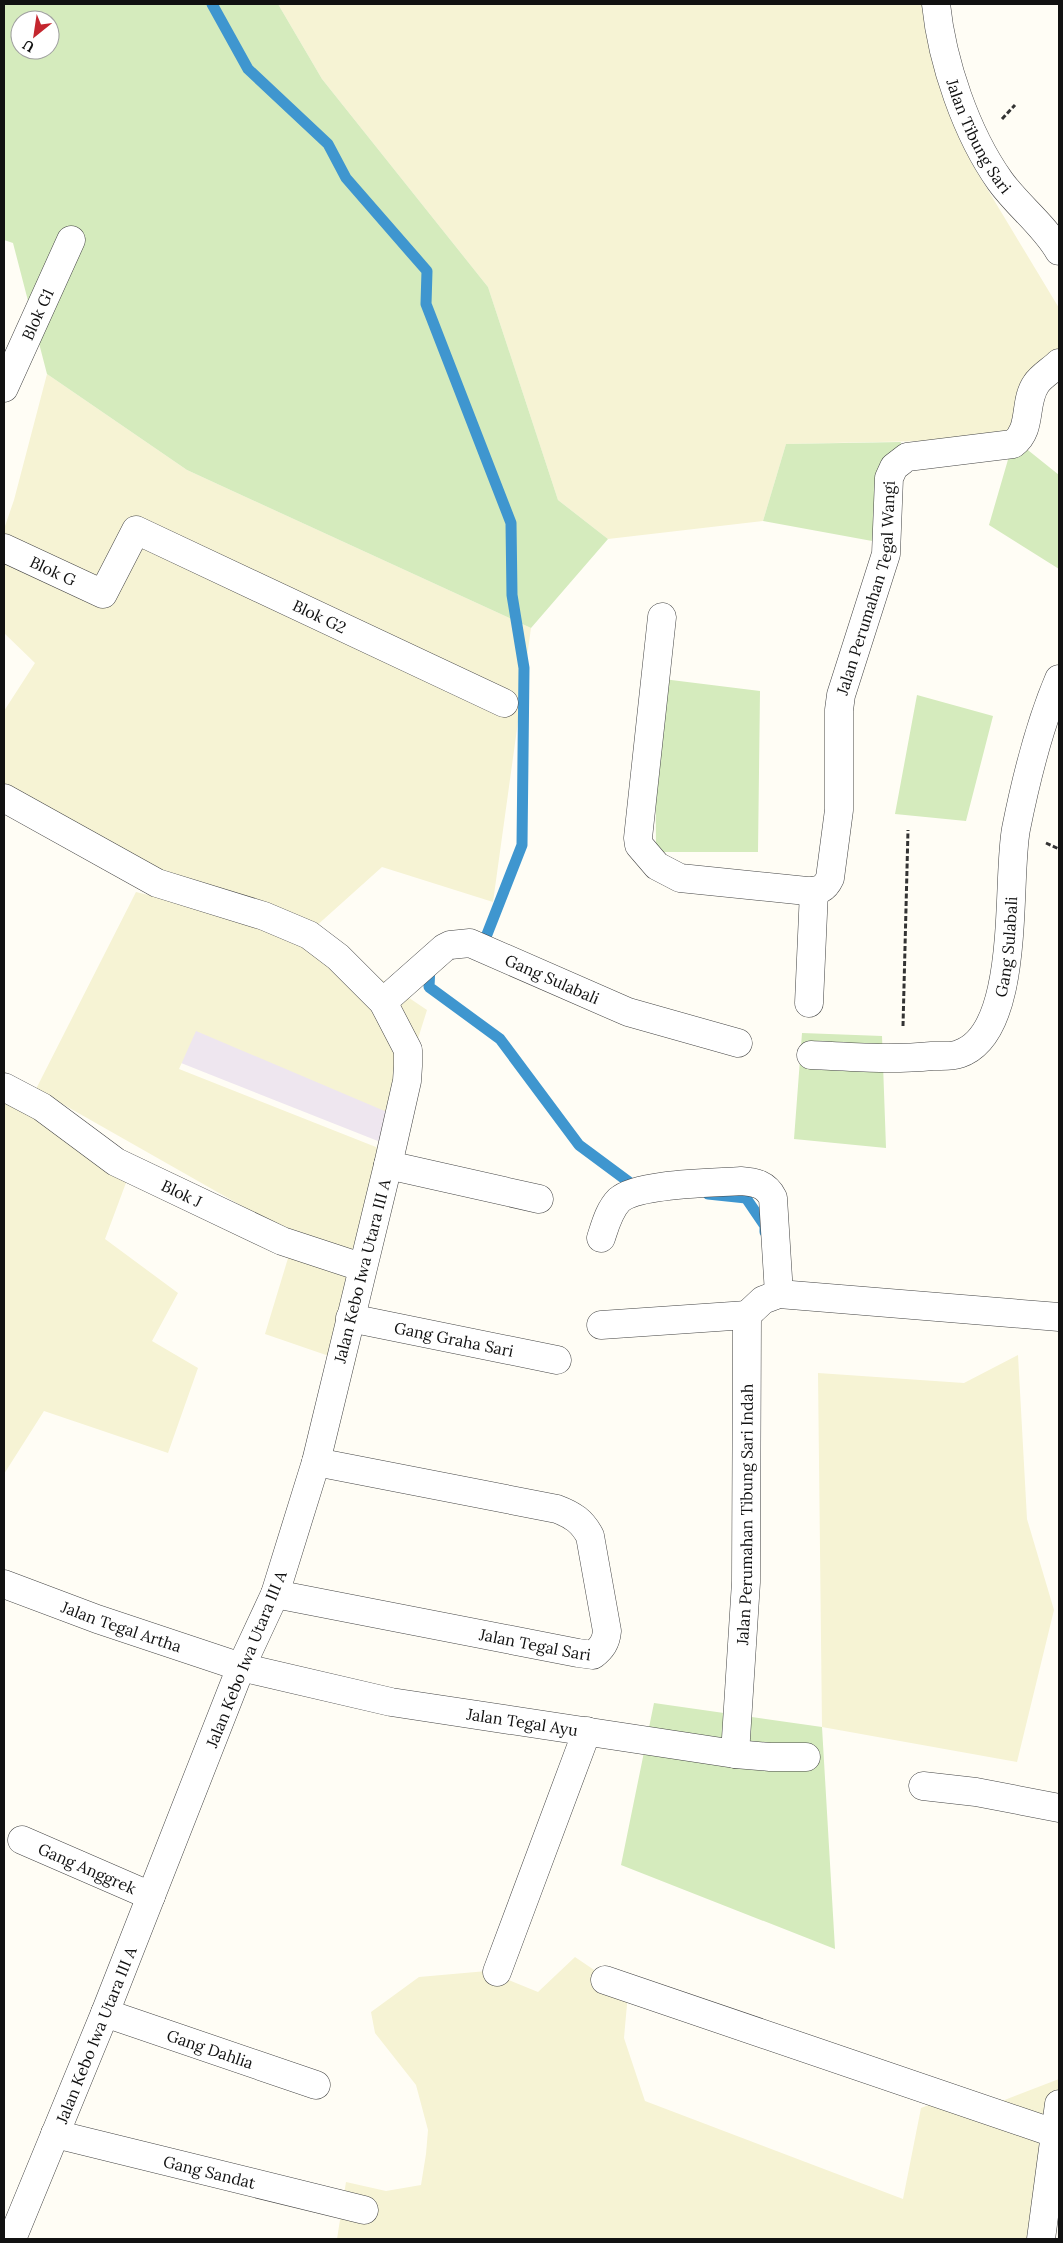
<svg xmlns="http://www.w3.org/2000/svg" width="1063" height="2243" font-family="Lora,serif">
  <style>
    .industrial { fill: #eee6ef }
    .farmland { fill: #f6f3d4 }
    .green { fill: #d5ebbd; fill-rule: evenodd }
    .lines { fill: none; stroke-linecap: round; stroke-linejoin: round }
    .stream { stroke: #3f96cf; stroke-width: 11 }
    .minor-casing { stroke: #444; stroke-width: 29 }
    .path { stroke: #333; stroke-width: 3; stroke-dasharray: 5 2.5; stroke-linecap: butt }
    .minor { stroke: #fff; stroke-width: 28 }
    .labels { text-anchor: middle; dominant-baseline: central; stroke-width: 5; stroke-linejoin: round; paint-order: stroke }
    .street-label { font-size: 16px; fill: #111; stroke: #fff }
  </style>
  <rect width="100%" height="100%" fill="#fffdf5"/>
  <path class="industrial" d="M 192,1023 L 390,1107 L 388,1145 L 176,1061 Z"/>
  <path class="farmland" d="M 278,4 L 942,4 L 971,162 L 1059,308 L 1059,375 L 1014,439 L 786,444 L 763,521 L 608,539 L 558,500 L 488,287 L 322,79 Z
    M 47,374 L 187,470 L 531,628 L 493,902 L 382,867 L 314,928 L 133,884 L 4,784 L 4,711 L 35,663 L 4,633 L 4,529 L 14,500 Z
    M 136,892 L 317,936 L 427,1010 L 394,1115 L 196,1031 L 179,1069 L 391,1153 L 365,1262 L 298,1238 L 36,1089 Z
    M 4,1071 L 28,1093 L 133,1164 L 105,1239 L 178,1293 L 152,1341 L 198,1368 L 168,1453 L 44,1411 L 4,1474 Z
    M 292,1245 L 368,1279 L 355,1365 L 265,1334 Z
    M 1018,1355 L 1027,1519 L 1054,1610 L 1017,1762 L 822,1727 L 818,1373 L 964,1383 Z
    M 575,1957 L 628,1993 L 624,2038 L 645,2101 L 903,2199 L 921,2108 L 947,2098 L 1002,2101 L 1059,2079 L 1059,2174 L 1043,2239 L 337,2239 L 346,2182 L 386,2191 L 421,2185 L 426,2154 L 428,2130 L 416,2085 L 375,2033 L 371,2012 L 419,1977 L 487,1971 L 538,1992 Z"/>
  <path class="green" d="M 4,4 L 278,4 L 322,79 L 488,287 L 558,500 L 608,539 L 531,628 L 187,470 L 47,374 L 13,243 L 4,240 ZM 20,20 L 50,20 L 50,50 L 20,50 Z
    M 1014,439 L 1059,475 L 1059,569 L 989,525 Z
    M 901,442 L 883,543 L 763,521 L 786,444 Z
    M 655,678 L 760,691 L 758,852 L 656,852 Z
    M 917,695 L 993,716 L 966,821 L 895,814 Z
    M 802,1033 L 882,1036 L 886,1148 L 794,1139 Z
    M 654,1703 L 822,1727 L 835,1949 L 621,1865 Z"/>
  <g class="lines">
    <path class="stream" d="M 212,4 L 248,69 L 328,144 L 346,178 L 427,271 L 426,304 L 511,523 L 512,595 L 524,668 L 522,845 L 484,942 L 478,944
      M 430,966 L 429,987 L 500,1039 L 579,1145 L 637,1188
      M 708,1194 L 746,1198 L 765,1226 L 765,1232"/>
    <g class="minor-casing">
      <g id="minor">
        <path id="s1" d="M 936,4 C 942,62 966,133 1000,181 C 1018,206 1043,224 1059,251"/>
        <path id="s2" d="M 4,388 L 71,240"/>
        <path id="s3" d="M 4,548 L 103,594 L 136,530 L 504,703"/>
        <path id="s4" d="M 662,617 L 638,838 L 639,845 L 657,866 L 680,878 L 807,891 C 819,891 825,889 830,878 L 839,810 L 839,710 L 841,695 L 886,554 L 889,478 L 894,467 L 907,457 L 1013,444 C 1033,429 1023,403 1036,384 C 1041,376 1052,370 1059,363"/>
        <path d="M 4,798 L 157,883 L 264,916 L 309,935 L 338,957 L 383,1002 L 408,1050 L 408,1066 L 407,1081 L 388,1165 L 316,1462 L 275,1594 L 241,1667 L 105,2013 L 12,2239"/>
        <path id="s5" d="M 383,1002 L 444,948 L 450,945 L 470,943 L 628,1012 L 738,1043"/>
        <path d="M 809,1003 L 814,891"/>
        <path id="s6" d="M 811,1055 C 852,1057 892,1060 932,1056 C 941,1056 951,1057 959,1054 C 1022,1033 1006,882 1016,829 C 1026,779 1039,726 1059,679"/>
        <path id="s7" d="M 4,1087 L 42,1107 L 116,1162 L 282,1241 L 361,1267"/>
        <path d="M 388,1165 L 539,1199"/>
        <path d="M 601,1238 C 605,1226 609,1210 619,1200 C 638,1183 713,1183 741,1181 C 755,1182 766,1184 773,1198 L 779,1294"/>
        <path id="s8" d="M 350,1318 L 557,1360"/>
        <path d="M 601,1325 L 747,1315"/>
        <path id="s9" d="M 4,1584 L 97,1619 L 241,1667 L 391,1702 L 735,1754 L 770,1757 L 806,1757"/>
        <path id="s10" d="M 275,1594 L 578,1653 L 593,1655 C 602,1648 606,1642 607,1631 L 590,1536 C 582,1521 573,1515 557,1509 L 316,1462"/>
        <path id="s11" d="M 735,1754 L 746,1582 L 747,1315 L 763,1300 L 779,1294 L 1059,1317"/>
        <path d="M 923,1786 L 976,1792 L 1059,1808"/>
        <path id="s12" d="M 22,1840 L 151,1896"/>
        <path d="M 497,1972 L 587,1731"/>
        <path d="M 605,1980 L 1054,2133"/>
        <path id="s13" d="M 105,2013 L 316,2085"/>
        <path id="s14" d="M 55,2134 L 364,2210"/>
        <path d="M 1041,2239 L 1059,2104"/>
      </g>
    </g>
    <path class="path" d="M 1002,119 L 1015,105
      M 1046,843 L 1059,849
      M 903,1026 L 908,830"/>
    <use href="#minor" class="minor"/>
  </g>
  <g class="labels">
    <g class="street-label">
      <text stroke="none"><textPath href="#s1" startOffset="140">Jalan Tibung Sari</textPath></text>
      <text stroke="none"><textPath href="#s2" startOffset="81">Blok G1</textPath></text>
      <text stroke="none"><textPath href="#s3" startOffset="54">Blok G</textPath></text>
      <text stroke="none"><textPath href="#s4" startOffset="734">Jalan Perumahan Tegal Wangi</textPath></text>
      <text stroke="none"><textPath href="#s3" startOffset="384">Blok G2</textPath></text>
      <text stroke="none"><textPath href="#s6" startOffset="272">Gang Sulabali</textPath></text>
      <text stroke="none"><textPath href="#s5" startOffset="198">Gang Sulabali</textPath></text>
      <text stroke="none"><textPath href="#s7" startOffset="208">Blok J</textPath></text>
      <text transform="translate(362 1271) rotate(-76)">Jalan Kebo Iwa Utara III A</text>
      <text stroke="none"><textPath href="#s8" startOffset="106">Gang Graha Sari</textPath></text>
      <text stroke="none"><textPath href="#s11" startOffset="240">Jalan Perumahan Tibung Sari Indah</textPath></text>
      <text stroke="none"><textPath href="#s9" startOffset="125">Jalan Tegal Artha</textPath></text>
      <text stroke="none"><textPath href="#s10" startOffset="265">Jalan Tegal Sari</textPath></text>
      <text transform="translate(246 1659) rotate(-68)">Jalan Kebo Iwa Utara III A</text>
      <text stroke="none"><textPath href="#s9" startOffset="538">Jalan Tegal Ayu</textPath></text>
      <text stroke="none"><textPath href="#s12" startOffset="71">Gang Anggrek</textPath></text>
      <text transform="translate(96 2035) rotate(-68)">Jalan Kebo Iwa Utara III A</text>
      <text stroke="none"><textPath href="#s13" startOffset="111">Gang Dahlia</textPath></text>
      <text stroke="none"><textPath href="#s14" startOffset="159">Gang Sandat</textPath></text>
    </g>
  </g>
  <rect width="1063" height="2243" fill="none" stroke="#111111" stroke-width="10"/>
  <g transform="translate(35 35) rotate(210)"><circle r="24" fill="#ffffff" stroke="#a0a0a0"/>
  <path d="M0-4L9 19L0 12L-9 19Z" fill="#c4262e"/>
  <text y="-8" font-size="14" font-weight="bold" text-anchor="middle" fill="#111111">U</text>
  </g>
</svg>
